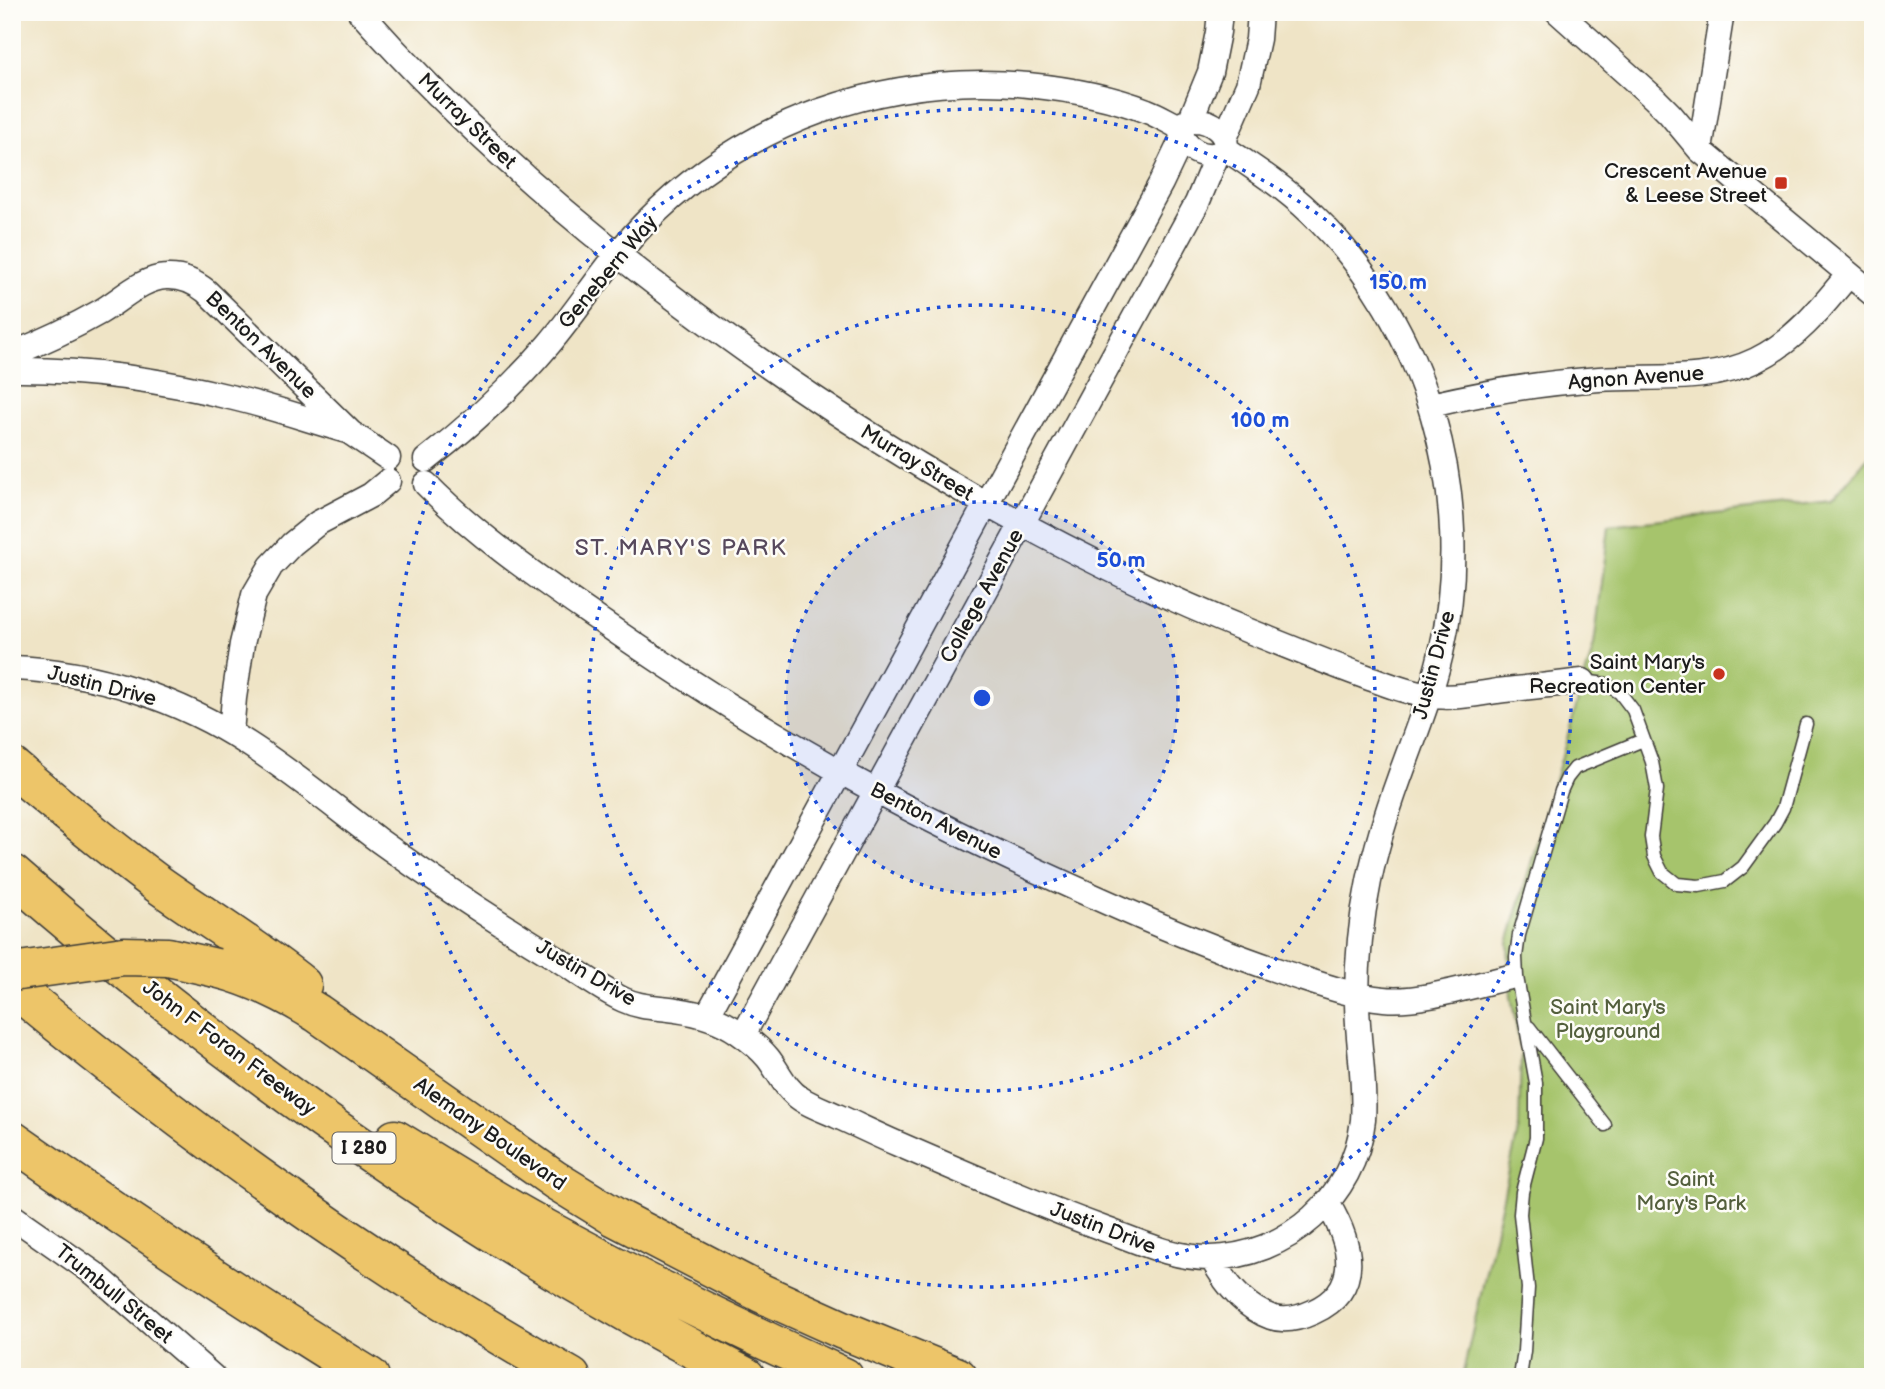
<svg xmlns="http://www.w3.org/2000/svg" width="1885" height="1389" font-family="'Balsamiq Sans',sans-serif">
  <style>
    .park { fill: #a6c46c; stroke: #617044; stroke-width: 2 }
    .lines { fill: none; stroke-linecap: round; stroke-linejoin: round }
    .lane-casing { stroke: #3c3a36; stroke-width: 15 }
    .street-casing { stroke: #3c3a36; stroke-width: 27 }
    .primary-casing { stroke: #3c3a36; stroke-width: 41 }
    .highway-casing { stroke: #3c3a36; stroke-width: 41 }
    .lane { stroke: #fff; stroke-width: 12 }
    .street { stroke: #fff; stroke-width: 24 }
    .primary { stroke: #edc569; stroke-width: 38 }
    .highway { stroke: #edc569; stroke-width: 38 }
    .primary-bridge-casing { stroke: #3c3a36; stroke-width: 41; stroke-linecap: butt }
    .primary-bridge { stroke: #edc569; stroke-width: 38 }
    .ring { fill: none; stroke: #1d4ed8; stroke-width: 3.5; stroke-dasharray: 3.5 7 }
    .poi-dot { fill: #c8321e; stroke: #fdfcf7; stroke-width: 2.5 }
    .labels { text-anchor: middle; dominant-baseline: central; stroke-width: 5; stroke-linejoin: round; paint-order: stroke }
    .shield { fill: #fdfcf7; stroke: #605f5e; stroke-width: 2 }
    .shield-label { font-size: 19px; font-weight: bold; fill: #1c1c1c }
    .street-label { font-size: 21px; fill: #1c1c1c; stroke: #fdfcf7 }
    .poi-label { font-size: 21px; fill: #1c1c1c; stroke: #fdfcf7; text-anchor: end }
    .park-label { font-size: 21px; fill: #535f3c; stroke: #fdfcf7 }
    .neighbourhood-label { font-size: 23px; letter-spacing: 2px; fill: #57495d; stroke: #fdfcf7 }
    .centre { fill: #1d4ed8; stroke: #fdfcf7; stroke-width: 3.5 }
    .ring-label { font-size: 21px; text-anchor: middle; font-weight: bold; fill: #1d4ed8; stroke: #fdfcf7; stroke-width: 5; stroke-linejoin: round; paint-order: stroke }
  </style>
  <rect width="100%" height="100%" fill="#fdfcf7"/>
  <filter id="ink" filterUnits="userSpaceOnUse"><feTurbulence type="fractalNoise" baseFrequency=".0143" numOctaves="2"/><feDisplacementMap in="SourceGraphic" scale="14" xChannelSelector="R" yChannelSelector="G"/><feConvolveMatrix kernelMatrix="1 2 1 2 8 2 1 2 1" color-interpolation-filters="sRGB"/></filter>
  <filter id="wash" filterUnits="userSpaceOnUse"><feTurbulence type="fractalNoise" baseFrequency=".00686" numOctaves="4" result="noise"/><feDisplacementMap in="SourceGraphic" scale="28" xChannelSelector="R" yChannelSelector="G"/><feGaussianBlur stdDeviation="1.57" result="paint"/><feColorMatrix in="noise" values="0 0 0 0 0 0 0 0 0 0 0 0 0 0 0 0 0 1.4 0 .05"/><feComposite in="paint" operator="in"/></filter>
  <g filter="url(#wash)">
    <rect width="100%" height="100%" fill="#efe4c6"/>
    <path class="park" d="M 1873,451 L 1873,1353 L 1846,1377 L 1462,1377 L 1519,1127 L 1521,1053 L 1511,996 L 1508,943 L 1594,645 L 1609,526 L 1831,501 Z"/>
  </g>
  <g filter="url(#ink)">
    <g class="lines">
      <g class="lane-casing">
        <path id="lane" d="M 1583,681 L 1606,684 L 1620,693 L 1633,710 L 1652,762 L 1657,789 L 1651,837 L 1654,856 L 1662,872 L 1677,884 L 1699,886 L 1725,881 L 1743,867 L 1775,823 L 1783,808 L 1806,724
          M 1529,1027 L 1605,1125
          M 1520,1377 L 1524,1351 L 1528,1288 L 1520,1214 L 1522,1192 L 1536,1138 L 1536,1083 L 1517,977 L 1516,957 L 1519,935 L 1561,791 L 1567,778 L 1575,768 L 1643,740"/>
      </g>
      <g class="street-casing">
        <path id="street" d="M 360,12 C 474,141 605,251 745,350 C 902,462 1070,559 1249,631 C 1287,646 1325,662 1364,676 C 1384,683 1404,692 1425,695 C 1450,699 1473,695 1497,691 C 1526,688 1555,684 1583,681
          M 1558,12 L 1654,98 L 1670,114 L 1700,150 L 1873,294
          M 1194,120 C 1211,120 1230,133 1225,151 C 1206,162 1181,149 1180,127 L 1184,123 Z
          M 1190,121 L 1210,72 L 1218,32 L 1220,12
          M 1225,138 L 1248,85 L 1258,39 L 1260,12
          M 1700,150 L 1722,12
          M 12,354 C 42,342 72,328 100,312 C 121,300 142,278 166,277 C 181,276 195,282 206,291 L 351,433 L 388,458
          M 12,370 C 87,369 162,380 234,398 C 272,407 309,420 347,431
          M 1431,405 C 1486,392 1542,383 1599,379 C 1651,375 1707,384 1756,360 C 1795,341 1822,307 1849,274
          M 426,460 C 471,425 512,388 549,344 C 582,305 608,261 644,224 C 745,121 885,72 1028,85 C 1068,89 1109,96 1147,111 C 1158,115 1169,122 1180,127
          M 426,484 C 476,535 536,576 595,617 C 684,679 777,738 872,789 C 960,837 1053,879 1145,919 C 1192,939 1240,958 1288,974 C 1319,984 1351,996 1384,999 C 1420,1003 1474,985 1510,977
          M 12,668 C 96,671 180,699 250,745 C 295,774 336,808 378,840 C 436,882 495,921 556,958 C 578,972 600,989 624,1000 C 641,1008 658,1007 676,1010 C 698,1013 720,1019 738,1032 C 748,1039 760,1048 768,1058 C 779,1072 785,1089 801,1099 C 812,1106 826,1111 837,1116 C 857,1125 877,1135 898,1144 C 967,1174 1036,1204 1107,1230 C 1140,1242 1173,1258 1209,1258 C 1287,1257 1355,1197 1363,1120 C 1366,1080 1357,1040 1357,1000 C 1357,961 1361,919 1369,881 C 1376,847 1387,812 1399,779 C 1414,737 1431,696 1441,653 C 1477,497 1427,324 1311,213 C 1285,188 1256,169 1226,149
          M 231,733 L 234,698 L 242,644 L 254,595 L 271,566 L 292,544 L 318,523 L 371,495 L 388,481
          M 707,1016 L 1161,183 L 1182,139
          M 743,1035 L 1197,203 L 1217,155
          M 12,1216 L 95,1274 L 213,1377
          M 1212,1258 C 1225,1283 1243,1307 1271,1317 C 1285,1322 1300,1318 1313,1312 C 1364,1289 1351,1243 1328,1204"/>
      </g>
      <g class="primary-casing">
        <path id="primary" d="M 12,767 C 60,807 108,847 158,884 C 206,918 256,948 302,985
          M 216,968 C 253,977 285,993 317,1013 L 555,1180 L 615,1217 L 761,1293 L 843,1330 L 958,1377
          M 12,1140 C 129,1222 248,1302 370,1377"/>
      </g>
      <g class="highway-casing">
        <path id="highway" d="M 12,874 C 235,1070 482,1241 746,1377
          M 12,986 C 187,1131 372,1265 571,1377
          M 395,1139 C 442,1167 489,1198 537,1224 C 637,1279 740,1330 844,1377"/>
      </g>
      <use href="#lane" class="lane"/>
      <use href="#street" class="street"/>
      <use href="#primary" class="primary"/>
      <use href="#highway" class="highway"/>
      <g class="primary-bridge-casing">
        <path id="primary-bridge" d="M 12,972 L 124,956 L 168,957 L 216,968"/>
      </g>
      <use href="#primary-bridge" class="primary-bridge"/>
    </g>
  </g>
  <circle cx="982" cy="698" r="196" fill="#1d4ed8" fill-opacity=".12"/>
  <g class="ring">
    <circle cx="982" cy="698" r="196"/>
    <circle cx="982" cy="698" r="393"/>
    <circle cx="982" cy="698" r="589"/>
  </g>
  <g class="poi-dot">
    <rect x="1774" y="176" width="14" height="14" rx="3.5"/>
    <circle cx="1719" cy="674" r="7"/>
  </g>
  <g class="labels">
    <rect class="shield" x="332.5" y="1132.5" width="63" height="31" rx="5"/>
    <g class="shield-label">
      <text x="364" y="1148">I 280</text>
    </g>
    <g class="street-label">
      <text transform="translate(467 121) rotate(44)">Murray Street</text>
      <text transform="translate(608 272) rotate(-50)">Genebern Way</text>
      <text transform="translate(261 345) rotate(44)">Benton Avenue</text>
      <text transform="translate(1636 378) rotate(-4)">Agnon Avenue</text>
      <text transform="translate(917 463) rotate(31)">Murray Street</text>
      <text transform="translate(982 596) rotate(-61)">College Avenue</text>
      <text transform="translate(1434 665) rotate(-75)">Justin Drive</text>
      <text transform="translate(102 686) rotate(14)">Justin Drive</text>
      <text transform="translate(936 821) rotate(27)">Benton Avenue</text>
      <text transform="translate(586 973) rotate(30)">Justin Drive</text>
      <text transform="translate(229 1048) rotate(37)">John F Foran Freeway</text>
      <text transform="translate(490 1134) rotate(35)">Alemany Boulevard</text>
      <text transform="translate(1103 1228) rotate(21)">Justin Drive</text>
      <text transform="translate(114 1294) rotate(39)">Trumbull Street</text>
    </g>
    <g class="poi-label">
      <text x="1767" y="171">Crescent Avenue<tspan x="1767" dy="24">&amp; Leese Street</tspan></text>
      <text x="1705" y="662">Saint Mary's<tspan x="1705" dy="24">Recreation Center</tspan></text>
    </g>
    <g class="park-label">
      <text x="1608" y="1007">Saint Mary's<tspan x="1608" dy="24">Playground</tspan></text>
      <text x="1691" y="1179">Saint<tspan x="1691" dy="24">Mary's Park</tspan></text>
    </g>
    <g class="neighbourhood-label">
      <text x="681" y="548">ST. MARY'S PARK</text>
    </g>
  </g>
  <circle cx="982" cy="698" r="10" class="centre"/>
  <g class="ring-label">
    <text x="1398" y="289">150 m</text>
    <text x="1260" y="427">100 m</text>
    <text x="1121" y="567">50 m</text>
  </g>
  <rect width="1885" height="1389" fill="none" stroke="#fdfcf7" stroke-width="42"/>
</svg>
